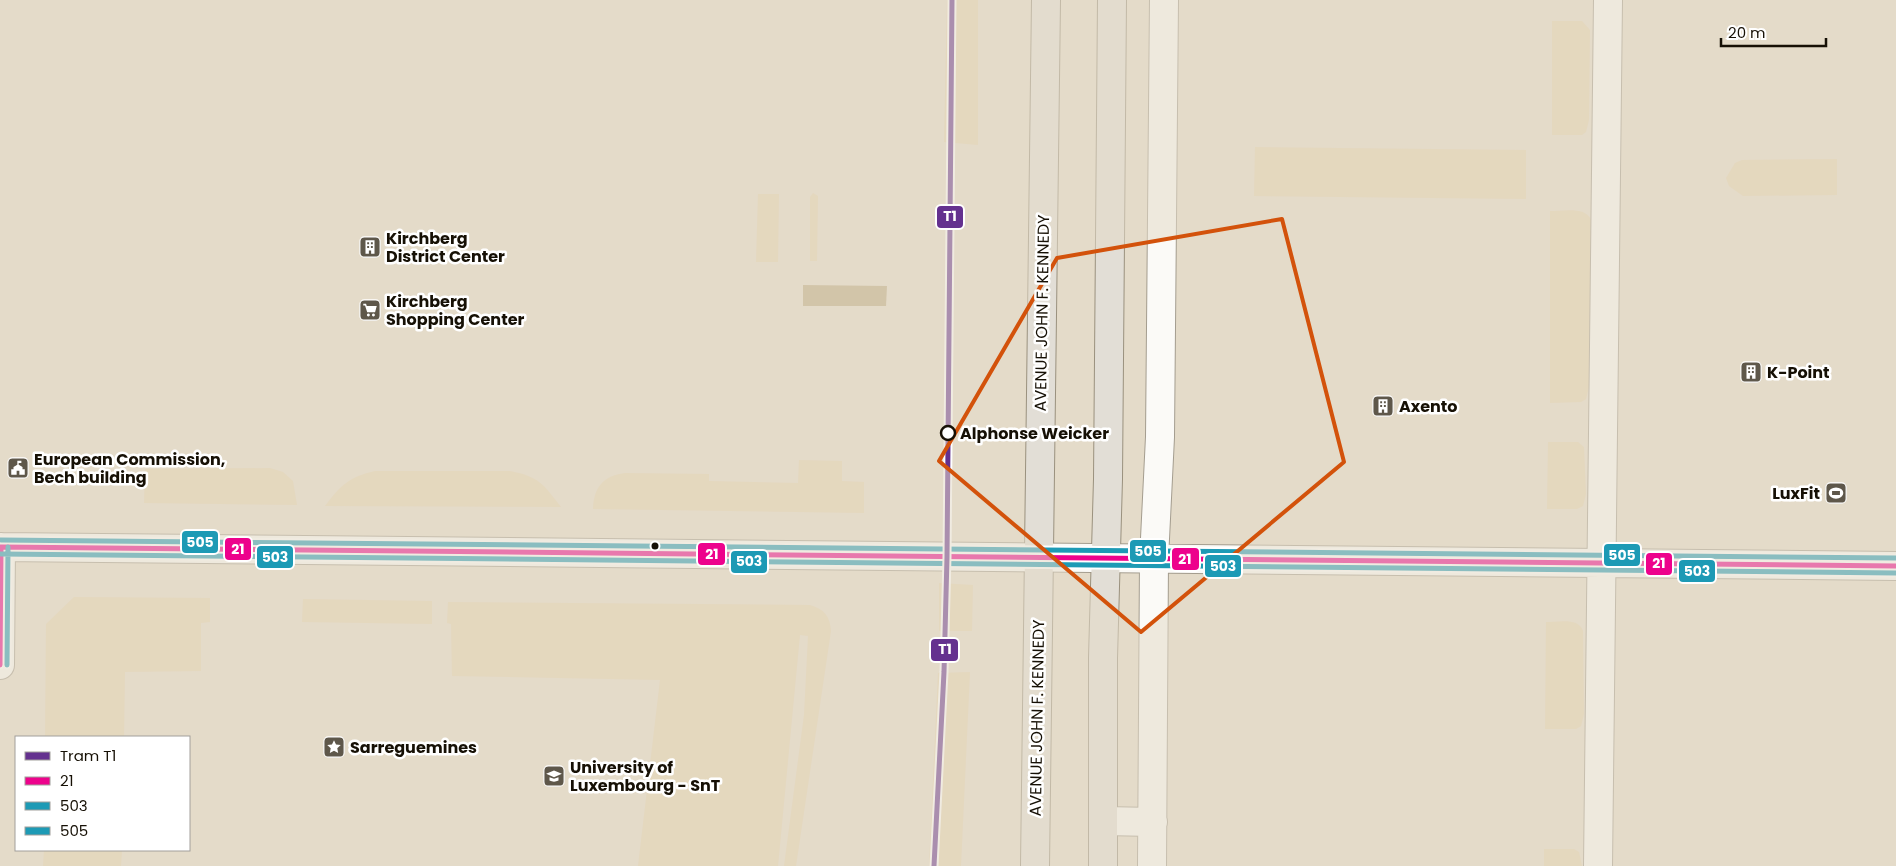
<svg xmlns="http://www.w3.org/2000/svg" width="1896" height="866" font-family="Poppins,sans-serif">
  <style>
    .green { fill: #e5d4b2 }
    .water { fill: #bdab84 }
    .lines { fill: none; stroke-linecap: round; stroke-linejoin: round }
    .minor-casing { stroke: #a49d8f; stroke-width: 30 }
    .major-casing { stroke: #9a917e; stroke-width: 30 }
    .minor { stroke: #fbfaf7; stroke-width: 28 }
    .major { stroke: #e2ded6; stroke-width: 28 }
    .bus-1-casing { stroke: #fff; stroke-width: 9 }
    .bus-2-casing { stroke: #fff; stroke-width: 9 }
    .bus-3-casing { stroke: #fff; stroke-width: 9 }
    .bus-1 { stroke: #ed028c; stroke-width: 5 }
    .bus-2 { stroke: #1d9ab5; stroke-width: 5 }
    .bus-3 { stroke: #1d9ab5; stroke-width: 5 }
    .tram-1-casing { stroke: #fff; stroke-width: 9 }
    .tram-1 { stroke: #64318f; stroke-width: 5 }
    .marked { fill: none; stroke: #d3520b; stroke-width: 4; stroke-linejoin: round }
    .stop-dot { fill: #fff; stroke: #161005; stroke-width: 2.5 }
    .bus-dot { fill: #161005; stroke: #fff; stroke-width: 2 }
    .labels { text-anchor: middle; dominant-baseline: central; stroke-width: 5; stroke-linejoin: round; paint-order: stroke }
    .poi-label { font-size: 16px; font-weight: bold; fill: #161005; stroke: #fff; text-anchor: start }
    .street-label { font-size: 16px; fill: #161005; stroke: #fff }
    .stop-label { font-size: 16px; font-weight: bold; fill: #161005; stroke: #fff; text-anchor: start }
    .line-badge { stroke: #fff; stroke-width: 2 }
    .badge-label { font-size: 14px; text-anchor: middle; font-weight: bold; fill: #fff }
  </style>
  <rect width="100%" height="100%" fill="#e4dbc9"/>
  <path class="green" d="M 947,0 L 978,0 L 978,145 L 944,142 Z
    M 1552,21 L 1582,21 L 1590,30 L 1589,120 L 1586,132 L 1582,135 L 1552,135 Z
    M 1255,147 L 1526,150 L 1526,199 L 1254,196 Z
    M 1837,159 L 1837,195 L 1743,196 L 1729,186 L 1726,178 L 1735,163 L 1742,160 Z
    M 813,193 L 818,196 L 817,261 L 810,261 L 810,197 Z
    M 758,194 L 779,194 L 778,262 L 756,262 Z
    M 1550,211 C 1563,211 1586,206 1591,220 L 1589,387 L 1586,399 L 1581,402 L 1550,403 Z
    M 1548,442 L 1578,442 L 1584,447 L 1586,494 L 1583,506 L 1577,509 L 1547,509 Z
    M 799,460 L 842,461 L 842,481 L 864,482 L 864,513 L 593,509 C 594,487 603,476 625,473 L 709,474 L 709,481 L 798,483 Z
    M 270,468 L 283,472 L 293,481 L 297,505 L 144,503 L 145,469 Z
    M 375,471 L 510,471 C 540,477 543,484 561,507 L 325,506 C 341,485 349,477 375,471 Z
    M 939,583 L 973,585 L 972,631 L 939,631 Z
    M 74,597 L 210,598 L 210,622 L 201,623 L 201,671 L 125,672 L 124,737 L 45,737 L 46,624 Z
    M 303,599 L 432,601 L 432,624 L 302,622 Z
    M 448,602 L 810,605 C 824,609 830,616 831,631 L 796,866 L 784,866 L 804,715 L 808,636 L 800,635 L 778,866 L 638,866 L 660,680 L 452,676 L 451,624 L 447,623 Z
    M 1546,622 C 1558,622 1579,617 1583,631 L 1584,714 L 1581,726 L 1576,729 L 1545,729 Z
    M 970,672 L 961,866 L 929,866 L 938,673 Z
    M 1544,849 L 1574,849 L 1579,852 L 1582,866 L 1544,866 Z
    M 44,850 L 122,850 L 121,866 L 43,866 Z"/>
  <path class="water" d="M 803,285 L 887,286 L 886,306 L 803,306 Z"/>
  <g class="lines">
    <g class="minor-casing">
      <path id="minor" d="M 0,547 L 1896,566
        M 0,665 L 1,547
        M 1104,821 L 1153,822
        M 1152,866 L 1154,559 L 1160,437 L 1164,0
        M 1598,866 L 1608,0"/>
    </g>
    <g class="major-casing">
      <path id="major" d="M 1035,866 L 1046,0
        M 1103,866 L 1103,658 L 1108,479 L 1112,0"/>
    </g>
    <use href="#minor" class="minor"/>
    <use href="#major" class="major"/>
    <g class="bus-1-casing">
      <path id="bus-1" d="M 1,547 L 1896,566
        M 0,665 L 1,547"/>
    </g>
    <g class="bus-2-casing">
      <path id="bus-2" d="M 1,554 L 1896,573
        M 7,665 L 8,547"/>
    </g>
    <g class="bus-3-casing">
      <path id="bus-3" d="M 1,540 L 1896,558"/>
    </g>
    <use href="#bus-1" class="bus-1"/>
    <use href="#bus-2" class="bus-2"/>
    <use href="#bus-3" class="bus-3"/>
    <g class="tram-1-casing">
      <path id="tram-1" d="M 934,866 L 944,672 L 947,557 L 952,0"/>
    </g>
    <use href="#tram-1" class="tram-1"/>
  </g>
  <path d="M0 0H1896V866H0ZM 1282,219 L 1344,462 L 1141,632 L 939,461 L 1057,258 Z" fill="#e4dbc9" fill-opacity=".55" fill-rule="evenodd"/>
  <path class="marked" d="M 1282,219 L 1344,462 L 1141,632 L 939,461 L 1057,258 Z"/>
  <defs>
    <g id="building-square" transform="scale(1.125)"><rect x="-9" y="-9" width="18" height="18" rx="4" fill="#5e574a" stroke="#fff"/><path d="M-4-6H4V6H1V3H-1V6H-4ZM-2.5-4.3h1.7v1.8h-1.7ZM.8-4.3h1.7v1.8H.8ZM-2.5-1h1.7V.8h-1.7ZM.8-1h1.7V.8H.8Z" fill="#fff"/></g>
    <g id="supermarket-square" transform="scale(1.125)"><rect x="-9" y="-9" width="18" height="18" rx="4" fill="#5e574a" stroke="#fff"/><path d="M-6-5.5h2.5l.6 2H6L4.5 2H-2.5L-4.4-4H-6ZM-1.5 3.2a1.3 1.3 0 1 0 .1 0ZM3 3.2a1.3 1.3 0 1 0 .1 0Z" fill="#fff"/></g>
    <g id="civic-square" transform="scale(1.125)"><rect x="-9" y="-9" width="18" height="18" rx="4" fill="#5e574a" stroke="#fff"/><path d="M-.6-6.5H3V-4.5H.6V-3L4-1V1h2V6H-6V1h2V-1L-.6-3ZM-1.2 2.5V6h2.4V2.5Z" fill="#fff"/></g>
    <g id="stadium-square" transform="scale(1.125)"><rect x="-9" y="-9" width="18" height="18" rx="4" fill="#5e574a" stroke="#fff"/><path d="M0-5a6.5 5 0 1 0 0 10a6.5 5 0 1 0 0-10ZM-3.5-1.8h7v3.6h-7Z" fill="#fff"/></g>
    <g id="sight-square" transform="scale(1.125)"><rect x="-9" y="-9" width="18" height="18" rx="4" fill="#5e574a" stroke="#fff"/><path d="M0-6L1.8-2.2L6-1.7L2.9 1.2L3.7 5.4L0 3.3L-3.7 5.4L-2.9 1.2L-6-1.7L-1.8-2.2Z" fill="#fff"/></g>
    <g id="university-square" transform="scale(1.125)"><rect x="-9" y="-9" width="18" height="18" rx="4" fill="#5e574a" stroke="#fff"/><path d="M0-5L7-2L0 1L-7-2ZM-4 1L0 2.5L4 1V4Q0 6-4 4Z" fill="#fff"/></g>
  </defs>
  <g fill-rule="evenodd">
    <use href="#building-square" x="370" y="247"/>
    <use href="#supermarket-square" x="370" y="310"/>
    <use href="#building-square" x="1751" y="372"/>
    <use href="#building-square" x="1383" y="406"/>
    <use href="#civic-square" x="18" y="468"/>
    <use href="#stadium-square" x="1836" y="493"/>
    <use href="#sight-square" x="334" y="747"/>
    <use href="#university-square" x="554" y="776"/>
  </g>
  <circle class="stop-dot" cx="948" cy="433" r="7"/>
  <circle class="bus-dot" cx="655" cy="546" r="4.5"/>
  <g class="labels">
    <g class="poi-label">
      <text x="386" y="238">Kirchberg<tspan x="386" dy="18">District Center</tspan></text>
      <text x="386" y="301">Kirchberg<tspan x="386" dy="18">Shopping Center</tspan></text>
      <text x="1767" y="372">K-Point</text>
      <text x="1399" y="406">Axento</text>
      <text x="34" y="459">European Commission,<tspan x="34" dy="18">Bech building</tspan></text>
      <text x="1820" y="493" text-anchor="end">LuxFit</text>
      <text x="350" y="747">Sarreguemines</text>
      <text x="570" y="767">University of<tspan x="570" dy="18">Luxembourg - SnT</tspan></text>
    </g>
    <g class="street-label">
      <text transform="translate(1042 313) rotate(-89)">AVENUE JOHN F. KENNEDY</text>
      <text transform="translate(1037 718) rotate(-89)">AVENUE JOHN F. KENNEDY</text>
    </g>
    <g class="stop-label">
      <text x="960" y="433">Alphonse Weicker</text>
    </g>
  </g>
  <g class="line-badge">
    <rect x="936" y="205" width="28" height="24" rx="5" fill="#64318f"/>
    <rect x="181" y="530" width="38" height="24" rx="5" fill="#1d9ab5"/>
    <rect x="224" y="537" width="28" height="24" rx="5" fill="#ed028c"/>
    <rect x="1129" y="539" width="38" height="24" rx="5" fill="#1d9ab5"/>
    <rect x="697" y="542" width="29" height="24" rx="5" fill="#ed028c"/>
    <rect x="1603" y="543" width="38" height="24" rx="5" fill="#1d9ab5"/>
    <rect x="256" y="545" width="38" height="24" rx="5" fill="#1d9ab5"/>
    <rect x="1171" y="547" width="29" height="24" rx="5" fill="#ed028c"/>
    <rect x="730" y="550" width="38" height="24" rx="5" fill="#1d9ab5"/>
    <rect x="1645" y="552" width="28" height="24" rx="5" fill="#ed028c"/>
    <rect x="1204" y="554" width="38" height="24" rx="5" fill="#1d9ab5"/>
    <rect x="1678" y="559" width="38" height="24" rx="5" fill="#1d9ab5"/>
    <rect x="930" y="638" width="29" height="24" rx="5" fill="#64318f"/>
  </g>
  <g class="badge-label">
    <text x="950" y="221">T1</text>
    <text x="200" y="547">505</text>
    <text x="238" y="554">21</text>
    <text x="1148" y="556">505</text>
    <text x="712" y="559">21</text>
    <text x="1622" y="560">505</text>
    <text x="275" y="562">503</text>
    <text x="1185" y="564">21</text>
    <text x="749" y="566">503</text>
    <text x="1659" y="568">21</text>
    <text x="1223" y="571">503</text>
    <text x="1697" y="576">503</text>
    <text x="945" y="654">T1</text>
  </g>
  <rect x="15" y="736" width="175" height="115" fill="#ffffff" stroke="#a29f9b"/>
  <rect x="25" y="752" width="25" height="8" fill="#64318f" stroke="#a29f9b"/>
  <text x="60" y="761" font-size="15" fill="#161005">Tram T1</text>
  <rect x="25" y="777" width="25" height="8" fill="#ed028c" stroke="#a29f9b"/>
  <text x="60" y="786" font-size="15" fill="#161005">21</text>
  <rect x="25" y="802" width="25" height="8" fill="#1d9ab5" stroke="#a29f9b"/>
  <text x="60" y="811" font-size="15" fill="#161005">503</text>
  <rect x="25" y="827" width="25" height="8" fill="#1d9ab5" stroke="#a29f9b"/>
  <text x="60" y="836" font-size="15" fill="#161005">505</text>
  <path d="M1721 38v8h105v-8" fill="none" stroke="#161005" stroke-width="2.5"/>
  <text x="1728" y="38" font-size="15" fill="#161005" stroke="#ffffff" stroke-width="4" paint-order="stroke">20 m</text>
</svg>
